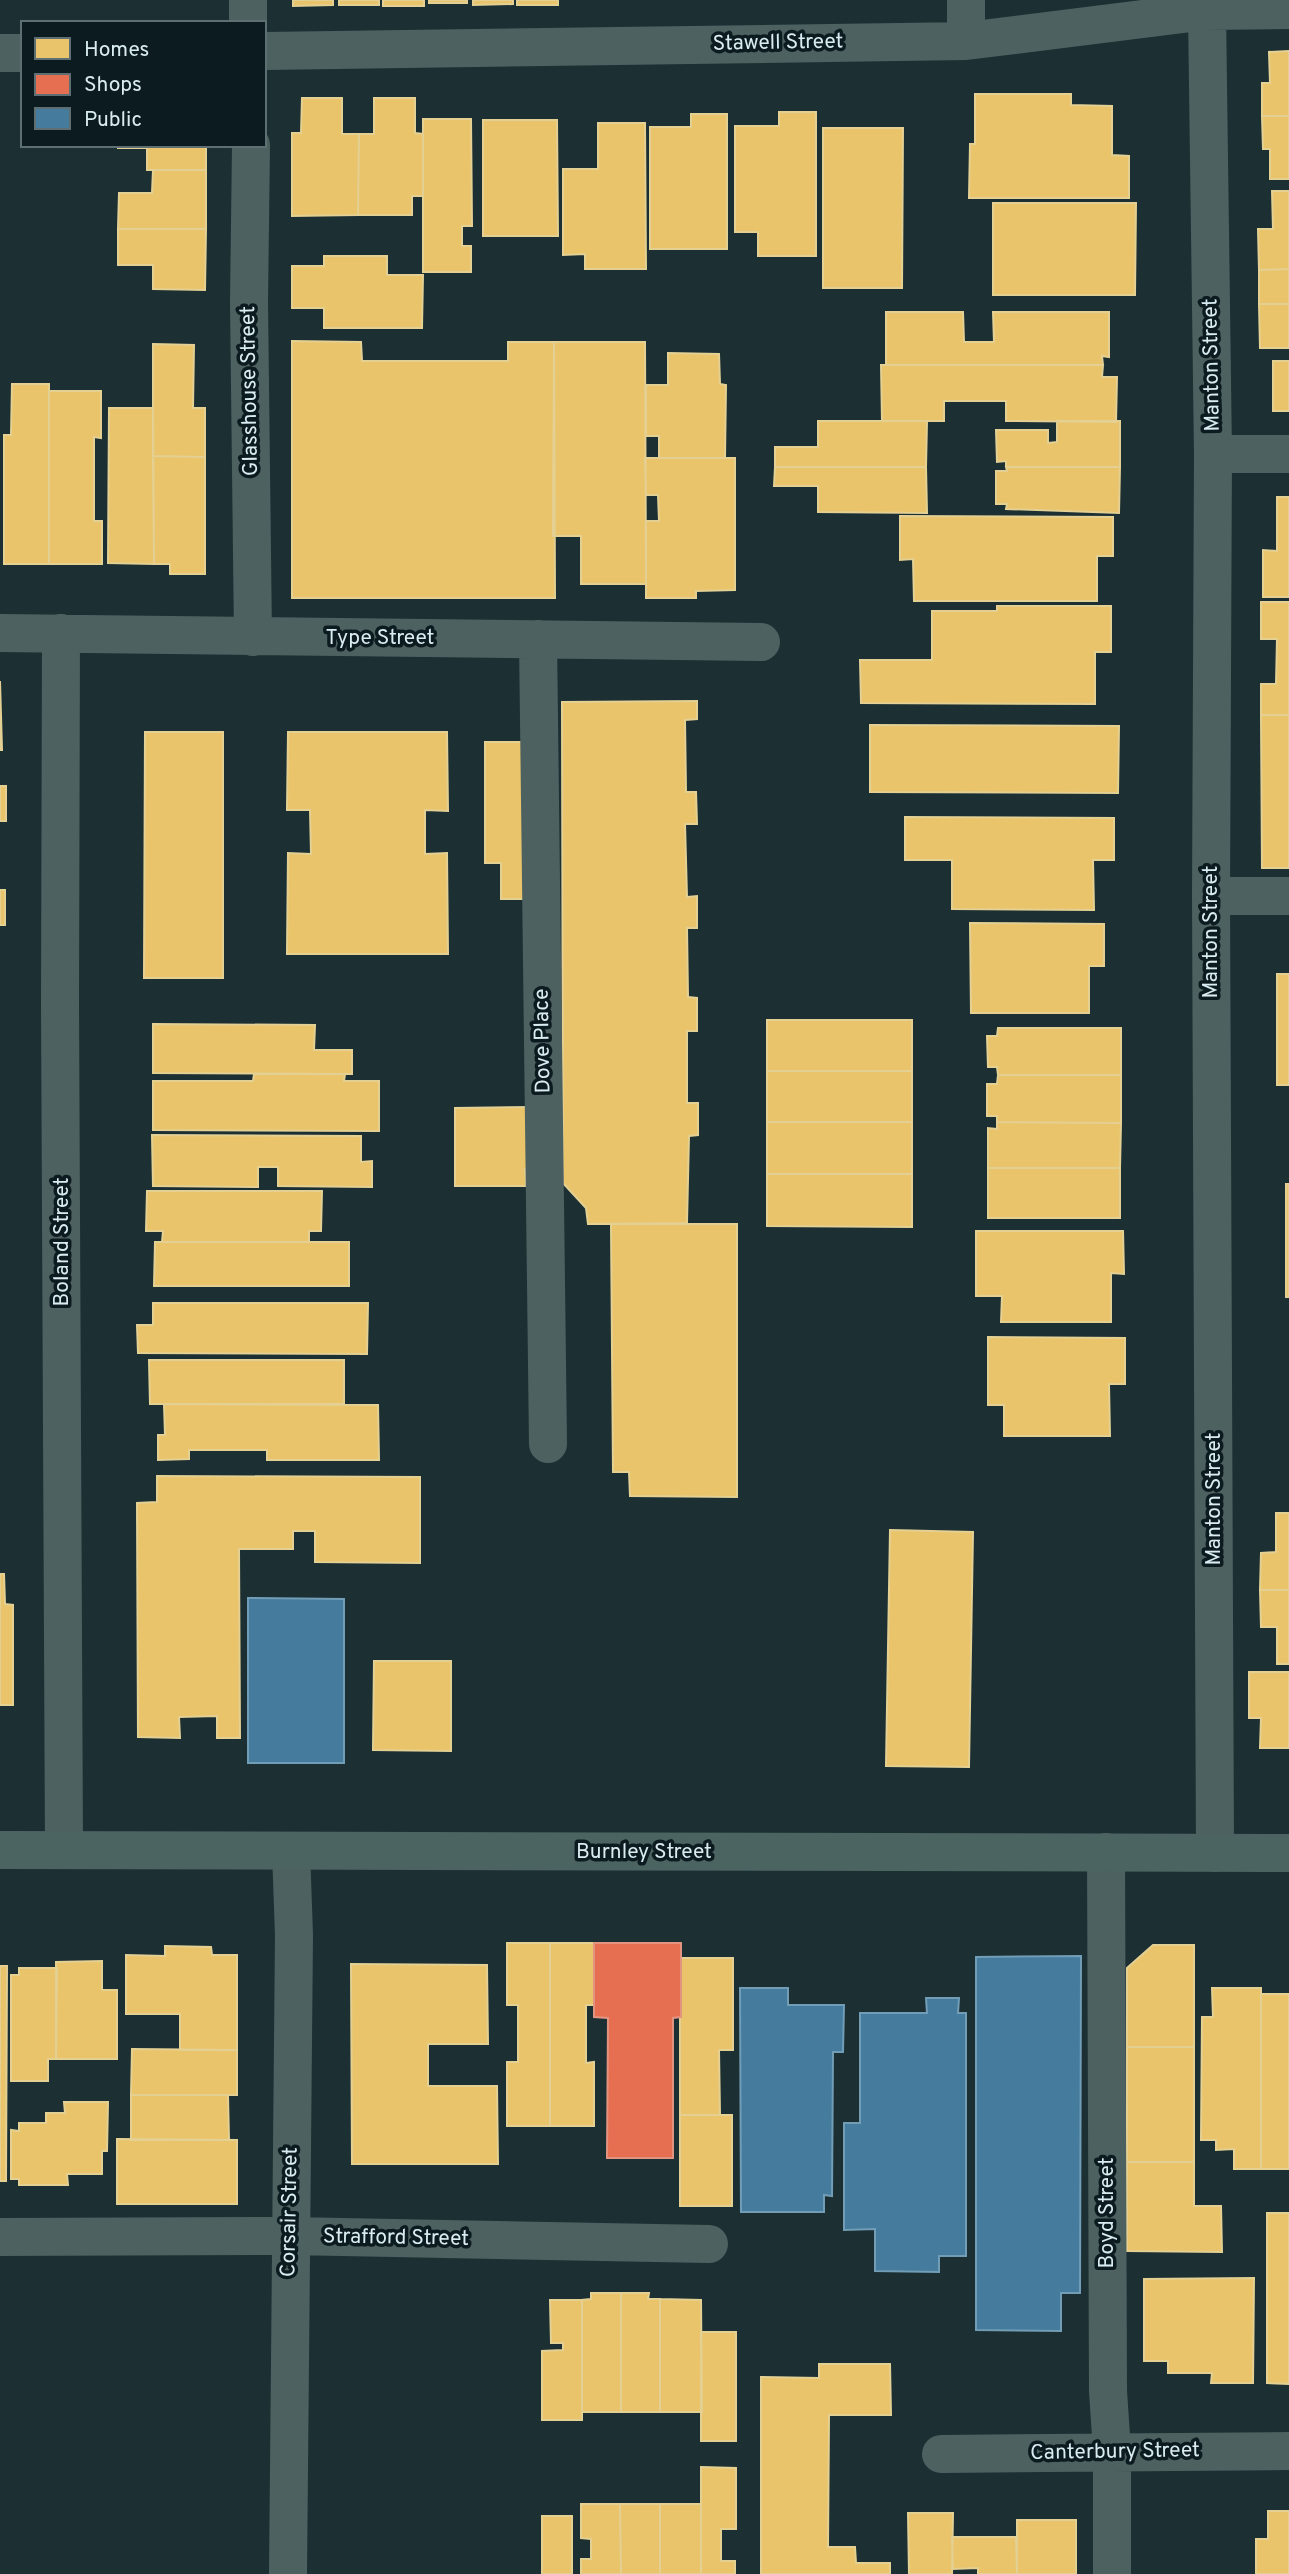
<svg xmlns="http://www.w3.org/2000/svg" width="1289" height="2574" font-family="Overpass,sans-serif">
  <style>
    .homes { fill: #e9c46a; stroke: #e4d093; stroke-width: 2 }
    .shops { fill: #e76f51; stroke: #e39481; stroke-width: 2 }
    .public { fill: #457b9d; stroke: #719db6; stroke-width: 2 }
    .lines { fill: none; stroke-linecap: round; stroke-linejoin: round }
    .street { stroke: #4e6161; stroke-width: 38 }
    .secondary { stroke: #4b6361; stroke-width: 38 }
    .labels { text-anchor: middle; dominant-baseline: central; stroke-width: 7; stroke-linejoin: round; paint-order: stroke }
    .street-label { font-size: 21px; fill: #d9ecf2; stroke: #0c1b1f }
  </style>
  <rect width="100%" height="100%" fill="#1c3034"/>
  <path class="homes" d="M 293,0 L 333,0 L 333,5 L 293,6 Z
    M 339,0 L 379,0 L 379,5 L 339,5 Z
    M 383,0 L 424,0 L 424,6 L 383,6 Z
    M 429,0 L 467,0 L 467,3 L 429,3 Z
    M 473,0 L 513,0 L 513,4 L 473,5 Z
    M 517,0 L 558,0 L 558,5 L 517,5 Z
    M 1289,51 L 1289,116 L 1262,116 L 1262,83 L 1270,83 L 1269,52 Z
    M 975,94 L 1071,94 L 1071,105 L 1112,106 L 1112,155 L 1129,156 L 1129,198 L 969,198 L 970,144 L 975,144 Z
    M 302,98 L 342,98 L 342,134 L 359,134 L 358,215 L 292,216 L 292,133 L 301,133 Z
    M 374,98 L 415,98 L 415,133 L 423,134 L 423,196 L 412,196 L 412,215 L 358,215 L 359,134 L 374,134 Z
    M 779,112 L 816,112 L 816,256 L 758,256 L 758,232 L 735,232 L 735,126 L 779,126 Z
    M 691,114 L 727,114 L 727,249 L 650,249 L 650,127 L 691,127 Z
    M 1262,116 L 1289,116 L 1289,179 L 1270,179 L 1270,149 L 1263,149 Z
    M 423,119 L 471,119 L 472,226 L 462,226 L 462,246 L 471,246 L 471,272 L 423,272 Z
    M 483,120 L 557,120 L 558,236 L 483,236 Z
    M 598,123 L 645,123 L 646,269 L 585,269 L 585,254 L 563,255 L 563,169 L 598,169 Z
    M 823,128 L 903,128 L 902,288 L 823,288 Z
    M 118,145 L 206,145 L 206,170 L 147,170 L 147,148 L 118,148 Z
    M 153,170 L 206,170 L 206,229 L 118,229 L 119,193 L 152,193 Z
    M 1272,191 L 1289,191 L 1289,269 L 1259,270 L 1258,229 L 1273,229 Z
    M 993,203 L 1136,203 L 1135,295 L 993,295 Z
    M 118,229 L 206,229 L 205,290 L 153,289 L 153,265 L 118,265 Z
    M 324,256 L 387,256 L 387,275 L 423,275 L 422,328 L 324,328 L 324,308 L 292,308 L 292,266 L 324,266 Z
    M 1289,269 L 1289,304 L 1259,304 L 1259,270 Z
    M 1259,304 L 1289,304 L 1289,348 L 1260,348 Z
    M 886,312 L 963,312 L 964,342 L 994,342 L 993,312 L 1109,312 L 1109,357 L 1102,356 L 1103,365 L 886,365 Z
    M 292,341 L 361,342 L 362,361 L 508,361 L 508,342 L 554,342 L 555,598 L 292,598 Z
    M 554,342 L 645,342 L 646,584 L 581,584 L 581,536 L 553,536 Z
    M 153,344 L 194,345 L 193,408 L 205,408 L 205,457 L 153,456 Z
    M 668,353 L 719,354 L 720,384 L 726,385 L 725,458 L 659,458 L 659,436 L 646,436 L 646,385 L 668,385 Z
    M 1273,361 L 1289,361 L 1289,411 L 1273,411 Z
    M 881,365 L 1103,365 L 1102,377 L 1117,377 L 1116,422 L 1006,421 L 1006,401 L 944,401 L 944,421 L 882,421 Z
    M 12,384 L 49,384 L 49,564 L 4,564 L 4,435 L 11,435 Z
    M 49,391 L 101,391 L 101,438 L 94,437 L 94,521 L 102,521 L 102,564 L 49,564 Z
    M 109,408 L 153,408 L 154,564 L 108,563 Z
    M 818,421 L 927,421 L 926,467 L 775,467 L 775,447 L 818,447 Z
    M 1057,421 L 1120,421 L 1120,467 L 1006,467 L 1006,461 L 997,462 L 996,430 L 1048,430 L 1048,443 L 1057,442 Z
    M 153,456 L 205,457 L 205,574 L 170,574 L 170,564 L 154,564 Z
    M 645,458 L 735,458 L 735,590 L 696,591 L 696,598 L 646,598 L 646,521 L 659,521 L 658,495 L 646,495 Z
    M 775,467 L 926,467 L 927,513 L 818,512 L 818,486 L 774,486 Z
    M 1006,467 L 1120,467 L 1119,513 L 1006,509 L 1007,504 L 996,504 L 996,471 L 1007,471 Z
    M 1277,497 L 1289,497 L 1289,597 L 1263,597 L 1263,550 L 1277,551 Z
    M 900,516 L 1113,517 L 1113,556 L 1097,556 L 1097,601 L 914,601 L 913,559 L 900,560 Z
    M 1261,602 L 1289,602 L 1289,715 L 1261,715 L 1261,684 L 1276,684 L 1277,639 L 1261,639 Z
    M 997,606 L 1111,606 L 1111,652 L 1095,652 L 1095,704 L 861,703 L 860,660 L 932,660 L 932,611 L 997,611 Z
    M 0,681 L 2,750 L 0,750 Z
    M 697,701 L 697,719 L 685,720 L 686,792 L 696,792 L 697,824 L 685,824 L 687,897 L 697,896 L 697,928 L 687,928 L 688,997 L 697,998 L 697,1031 L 687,1031 L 687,1103 L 698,1103 L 698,1135 L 689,1136 L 687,1223 L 588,1224 L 586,1208 L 563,1183 L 562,702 Z
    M 1261,715 L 1289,715 L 1289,868 L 1262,868 Z
    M 870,725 L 1119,726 L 1118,793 L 870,792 Z
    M 145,732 L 223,732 L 223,978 L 144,978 Z
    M 288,732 L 447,732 L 448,811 L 425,810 L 425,854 L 447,853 L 448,954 L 287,954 L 288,853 L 311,854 L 310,810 L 287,810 Z
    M 485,742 L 533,742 L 533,899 L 501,899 L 501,863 L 485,863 Z
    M 0,786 L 6,786 L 6,821 L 0,821 Z
    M 905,817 L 1114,818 L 1114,860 L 1093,860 L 1094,910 L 952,909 L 952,860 L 905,860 Z
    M 0,890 L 5,890 L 5,925 L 0,925 Z
    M 970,923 L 1104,924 L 1104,966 L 1089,966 L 1089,1013 L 971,1013 Z
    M 1277,974 L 1289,974 L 1289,1085 L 1277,1085 Z
    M 767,1020 L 912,1020 L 912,1071 L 767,1071 Z
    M 153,1024 L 315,1025 L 314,1050 L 352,1050 L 352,1074 L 153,1073 Z
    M 998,1028 L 1121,1028 L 1121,1075 L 998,1075 L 997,1067 L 988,1067 L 987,1036 L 997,1036 Z
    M 767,1071 L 912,1071 L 912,1122 L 767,1122 Z
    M 254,1074 L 345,1074 L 344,1081 L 379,1081 L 379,1131 L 153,1130 L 153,1081 L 253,1081 Z
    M 998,1075 L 1121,1075 L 1121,1123 L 997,1122 L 997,1116 L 987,1116 L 987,1084 L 997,1084 Z
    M 534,1107 L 535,1169 L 525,1169 L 526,1186 L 455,1186 L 455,1108 Z
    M 767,1122 L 912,1122 L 912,1174 L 767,1174 Z
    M 997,1122 L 1121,1123 L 1120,1168 L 988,1168 L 988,1128 L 997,1129 Z
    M 152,1135 L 361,1136 L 361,1162 L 372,1161 L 372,1187 L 278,1186 L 278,1167 L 258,1167 L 258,1187 L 153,1186 Z
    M 988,1168 L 1120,1168 L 1120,1218 L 988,1218 Z
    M 767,1174 L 912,1174 L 912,1227 L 767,1226 Z
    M 1286,1184 L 1289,1184 L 1289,1297 L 1286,1297 Z
    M 147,1191 L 322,1191 L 321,1231 L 309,1231 L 309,1242 L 162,1242 L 163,1231 L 146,1231 Z
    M 611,1224 L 737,1224 L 737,1497 L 630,1496 L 629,1472 L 613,1472 Z
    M 976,1231 L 1123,1231 L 1124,1274 L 1111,1273 L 1111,1322 L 1001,1322 L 1002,1296 L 976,1296 Z
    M 155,1242 L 349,1242 L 349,1286 L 154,1286 Z
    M 153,1303 L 368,1303 L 367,1354 L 138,1353 L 137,1325 L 153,1325 Z
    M 988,1337 L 1125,1338 L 1125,1384 L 1109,1384 L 1110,1436 L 1004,1436 L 1004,1405 L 988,1405 Z
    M 149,1360 L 344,1360 L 344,1404 L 150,1404 Z
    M 164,1404 L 378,1405 L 379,1460 L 267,1460 L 267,1450 L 189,1450 L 189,1459 L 158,1460 L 158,1435 L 165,1435 Z
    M 157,1476 L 420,1477 L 420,1563 L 315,1562 L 315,1531 L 293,1531 L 293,1549 L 239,1549 L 240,1738 L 217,1738 L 217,1716 L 179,1717 L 180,1738 L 138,1737 L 137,1503 L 157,1502 Z
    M 1276,1513 L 1289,1513 L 1289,1590 L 1260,1590 L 1261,1553 L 1276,1552 Z
    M 890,1530 L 973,1532 L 969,1767 L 886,1766 Z
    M 0,1574 L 4,1574 L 5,1604 L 13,1605 L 13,1705 L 0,1705 Z
    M 1260,1590 L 1289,1590 L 1289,1664 L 1277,1664 L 1277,1627 L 1261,1627 Z
    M 374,1661 L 451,1661 L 451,1751 L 373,1750 Z
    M 1249,1672 L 1289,1672 L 1289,1748 L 1260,1748 L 1261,1718 L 1249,1718 Z
    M 507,1943 L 550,1943 L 550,2126 L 507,2126 L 507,2062 L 518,2062 L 518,2005 L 507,2005 Z
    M 550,1943 L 594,1943 L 594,2005 L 586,2005 L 586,2063 L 594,2062 L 594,2126 L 550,2126 Z
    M 1153,1945 L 1194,1945 L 1194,2047 L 1127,2047 L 1127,1968 Z
    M 165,1946 L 211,1947 L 212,1955 L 237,1955 L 237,2050 L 180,2050 L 180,2014 L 126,2014 L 126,1955 L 165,1956 Z
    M 680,1958 L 733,1958 L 733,2050 L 719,2050 L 720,2115 L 680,2115 Z
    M 102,1961 L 102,1990 L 117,1990 L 117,2059 L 56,2059 L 56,1962 Z
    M 351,1964 L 487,1965 L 488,2044 L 428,2044 L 428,2086 L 497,2086 L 498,2164 L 352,2164 Z
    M 0,1966 L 7,1966 L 6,2181 L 0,2181 Z
    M 19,1968 L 57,1968 L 56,2059 L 48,2059 L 48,2081 L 11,2081 L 11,1975 L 19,1975 Z
    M 1212,1988 L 1261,1988 L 1261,2169 L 1234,2169 L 1234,2149 L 1216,2150 L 1216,2140 L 1201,2140 L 1202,2017 L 1213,2017 Z
    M 1261,1994 L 1289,1994 L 1289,2169 L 1261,2169 Z
    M 1127,2047 L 1194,2047 L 1194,2162 L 1127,2162 Z
    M 132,2049 L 237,2050 L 237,2095 L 131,2095 Z
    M 131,2095 L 228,2095 L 229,2140 L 131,2140 Z
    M 64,2102 L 108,2102 L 107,2151 L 102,2151 L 102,2174 L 67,2174 L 68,2185 L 19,2185 L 19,2179 L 11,2179 L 11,2130 L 19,2131 L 19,2123 L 46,2123 L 46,2113 L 65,2113 Z
    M 680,2115 L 732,2115 L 732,2206 L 680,2206 Z
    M 117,2139 L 237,2140 L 237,2204 L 117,2204 Z
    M 1127,2162 L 1194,2162 L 1194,2206 L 1221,2206 L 1222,2252 L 1127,2251 Z
    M 1267,2213 L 1289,2213 L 1289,2384 L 1267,2383 Z
    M 1254,2278 L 1253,2383 L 1211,2383 L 1212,2373 L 1168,2373 L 1168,2361 L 1144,2361 L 1144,2279 Z
    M 591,2293 L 621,2293 L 621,2412 L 582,2412 L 582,2300 L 591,2299 Z
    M 621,2293 L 649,2293 L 648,2299 L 660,2299 L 660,2412 L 621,2412 Z
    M 660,2299 L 701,2300 L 702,2412 L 660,2412 Z
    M 550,2300 L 582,2300 L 582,2420 L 542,2420 L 542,2351 L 563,2350 L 563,2343 L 551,2343 Z
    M 701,2332 L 736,2332 L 736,2441 L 701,2441 Z
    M 819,2364 L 890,2364 L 891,2415 L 829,2415 L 828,2547 L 855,2547 L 856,2563 L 890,2563 L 890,2574 L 761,2574 L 761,2377 L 819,2378 Z
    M 701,2467 L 736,2468 L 736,2529 L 721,2529 L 721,2561 L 735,2561 L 735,2574 L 701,2574 Z
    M 581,2504 L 620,2504 L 621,2574 L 581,2574 L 581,2559 L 591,2559 L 591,2539 L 581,2538 Z
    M 620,2504 L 660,2504 L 660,2574 L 621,2574 Z
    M 660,2504 L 701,2504 L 701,2574 L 660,2574 Z
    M 1268,2511 L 1289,2511 L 1289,2574 L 1256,2574 L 1256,2539 L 1268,2539 Z
    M 908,2513 L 953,2513 L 952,2574 L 909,2574 Z
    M 542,2516 L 572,2516 L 572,2574 L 542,2574 Z
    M 1017,2520 L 1076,2520 L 1076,2574 L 1017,2574 Z
    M 952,2537 L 1016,2537 L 1017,2574 L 978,2574 L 978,2568 L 953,2569 Z"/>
  <path class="shops" d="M 594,1943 L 681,1943 L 681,2017 L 673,2018 L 673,2158 L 607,2158 L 608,2018 L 594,2017 Z"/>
  <path class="public" d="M 248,1598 L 344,1599 L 344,1763 L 248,1763 Z
    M 1081,1956 L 1080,2293 L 1061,2293 L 1061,2331 L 976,2330 L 976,1957 Z
    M 740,1988 L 788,1988 L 788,2005 L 844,2005 L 843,2052 L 833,2052 L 832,2196 L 824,2195 L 824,2212 L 741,2212 Z
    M 926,1998 L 959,1998 L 958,2013 L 966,2013 L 966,2256 L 939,2256 L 939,2272 L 875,2271 L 875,2229 L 844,2230 L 844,2123 L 860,2123 L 860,2013 L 927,2013 Z"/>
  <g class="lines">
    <path class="street" d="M 966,0 L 966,41
      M 1207,11 L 1213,454 L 1211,896 L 1215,1853
      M 248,23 L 248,0
      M 264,51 L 966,41 L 1207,11 L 1289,10
      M 0,53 L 23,53
      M 251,145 L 249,302 L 253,637
      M 1213,454 L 1289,454
      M 0,633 L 761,642
      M 61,633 L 60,1003 L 64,1850
      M 538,639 L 548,1444
      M 1211,896 L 1289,896
      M 1106,1852 L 1108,2391 L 1112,2451 L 1112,2574
      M 0,2237 L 290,2236 L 709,2244
      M 941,2454 L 1289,2451
      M 288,2574 L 294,1935 L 291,1851"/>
    <path class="secondary" d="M 0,1850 L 1289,1853"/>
  </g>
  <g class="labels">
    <g class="street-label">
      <text transform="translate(778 43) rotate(-1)">Stawell Street</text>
      <text transform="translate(1212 365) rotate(-91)">Manton Street</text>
      <text transform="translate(250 391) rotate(-91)">Glasshouse Street</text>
      <text x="380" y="638">Type Street</text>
      <text transform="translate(1211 932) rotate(-90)">Manton Street</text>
      <text transform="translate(543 1041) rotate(-91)">Dove Place</text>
      <text transform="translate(62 1242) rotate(-90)">Boland Street</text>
      <text transform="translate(1214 1499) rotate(-90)">Manton Street</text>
      <text x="644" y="1852">Burnley Street</text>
      <text transform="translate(290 2212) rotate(-89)">Corsair Street</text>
      <text transform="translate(1107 2213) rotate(-90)">Boyd Street</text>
      <text transform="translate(396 2238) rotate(1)">Strafford Street</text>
      <text transform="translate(1115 2452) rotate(-1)">Canterbury Street</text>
    </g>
  </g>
  <rect x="21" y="21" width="245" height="126" fill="#0c1b1f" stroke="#5e6f73" stroke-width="2"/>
  <rect x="35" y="38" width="35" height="21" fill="#e9c46a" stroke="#5e6f73" stroke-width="2"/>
  <text x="84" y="56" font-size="21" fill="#d9ecf2">Homes</text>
  <rect x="35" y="74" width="35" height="21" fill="#e76f51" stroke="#5e6f73" stroke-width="2"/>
  <text x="84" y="91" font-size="21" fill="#d9ecf2">Shops</text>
  <rect x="35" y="108" width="35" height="21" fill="#457b9d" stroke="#5e6f73" stroke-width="2"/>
  <text x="84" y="126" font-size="21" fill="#d9ecf2">Public</text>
</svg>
